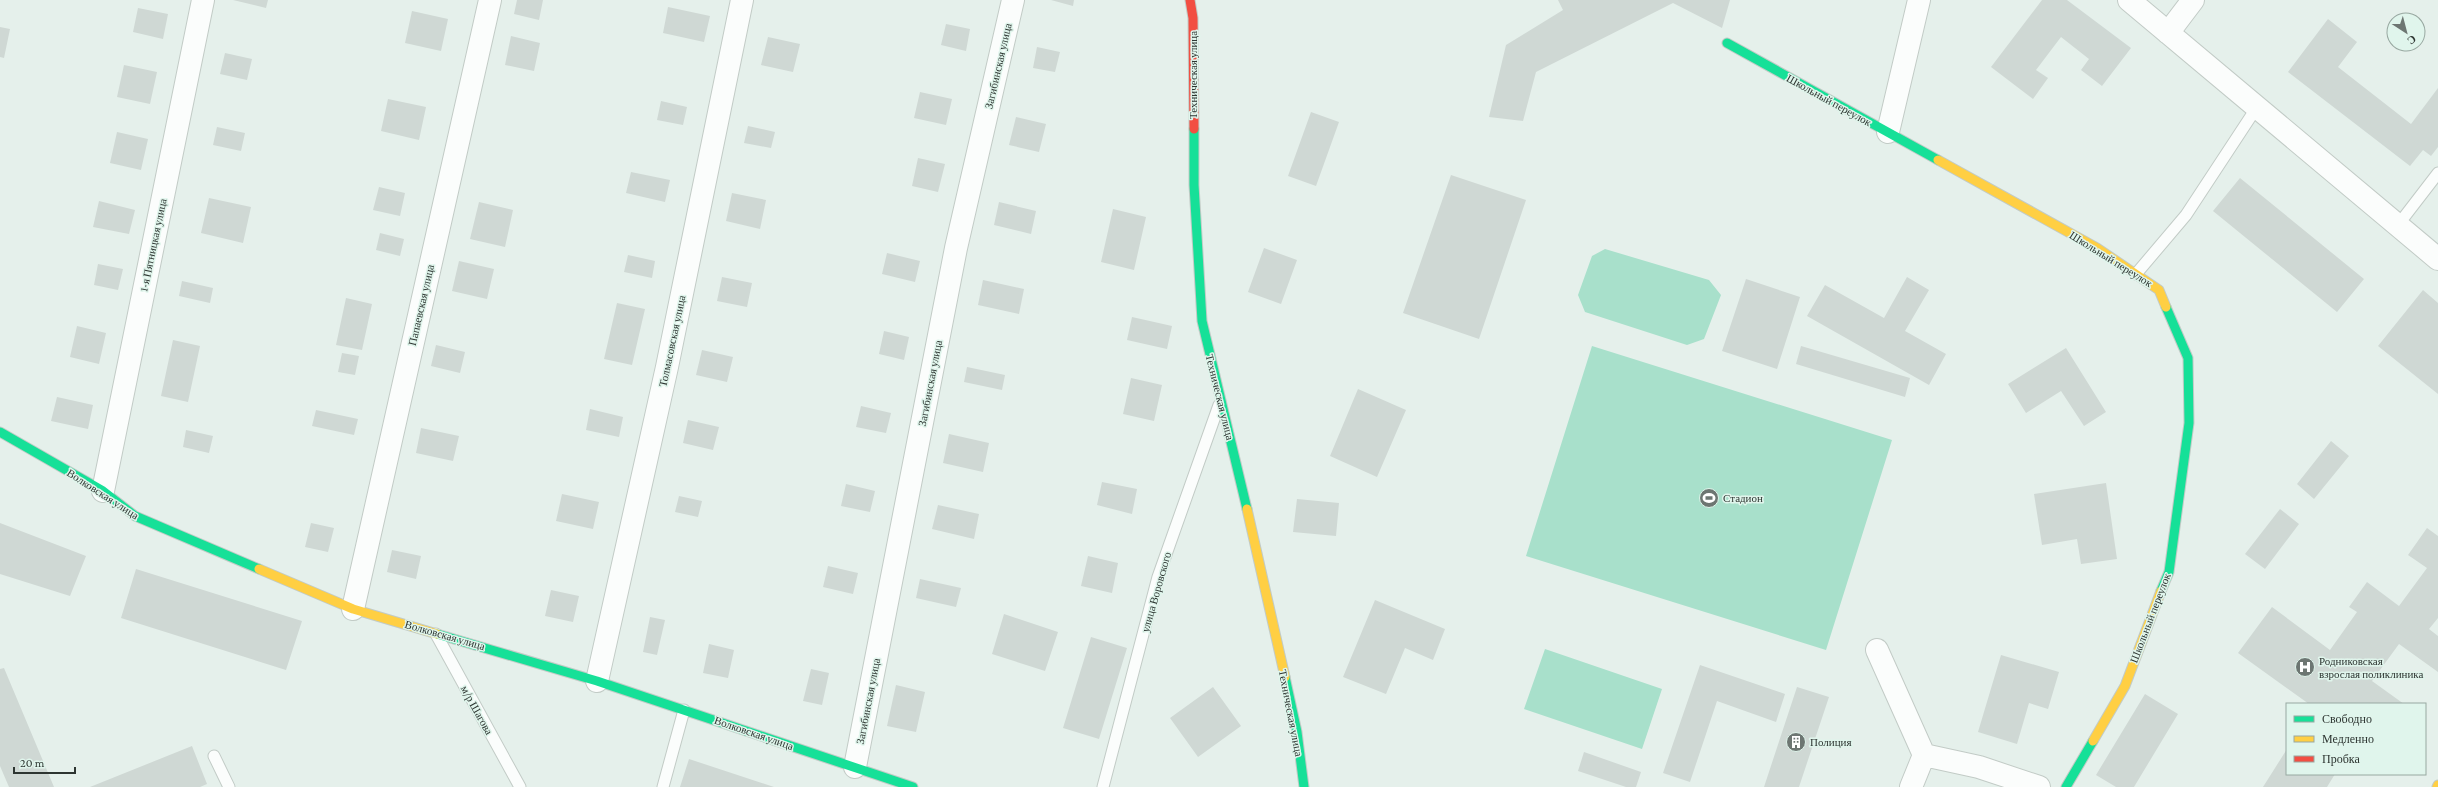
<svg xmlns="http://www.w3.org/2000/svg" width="2438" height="787" font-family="'Crimson Pro',serif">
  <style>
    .green { fill: #a8e0cb }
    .building { fill: #cfd8d4 }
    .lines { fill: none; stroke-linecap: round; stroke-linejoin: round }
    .lane-casing { stroke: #c2cbc6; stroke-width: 13 }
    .street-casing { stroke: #c2cbc6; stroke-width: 24 }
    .fast-casing { stroke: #c2cbc6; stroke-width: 11 }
    .slow-casing { stroke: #c2cbc6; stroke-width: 11 }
    .jam-casing { stroke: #c2cbc6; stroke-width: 11 }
    .lane { stroke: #fbfdfc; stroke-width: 11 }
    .street { stroke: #fbfdfc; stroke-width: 22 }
    .fast { stroke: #16e098; stroke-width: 9 }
    .slow { stroke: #ffcf43; stroke-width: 9 }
    .jam { stroke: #f24e42; stroke-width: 9 }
    .labels { text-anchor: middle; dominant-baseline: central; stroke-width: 3; stroke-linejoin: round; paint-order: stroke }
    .street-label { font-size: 11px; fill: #2d3531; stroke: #e0f5ec }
    .poi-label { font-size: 11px; fill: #2d3531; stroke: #e0f5ec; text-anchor: start }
  </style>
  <rect width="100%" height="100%" fill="#e5f0eb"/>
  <path class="green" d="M 1605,249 L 1709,280 L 1721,295 L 1704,339 L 1687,345 L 1585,312 L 1578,295 L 1592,256 Z
    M 1592,346 L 1892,440 L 1826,650 L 1526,556 Z
    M 1545,649 L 1662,689 L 1642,749 L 1524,709 Z"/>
  <path class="building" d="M 233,0 L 268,0 L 266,8 Z
    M 517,0 L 543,0 L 539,20 L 514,14 Z
    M 1051,0 L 1074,0 L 1073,6 Z
    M 1558,0 L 1730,0 L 1722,28 L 1673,3 L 1536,72 L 1523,121 L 1489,117 L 1506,45 L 1563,10 Z
    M 2042,0 L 2067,0 L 2131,48 L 2102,86 L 2081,70 L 2089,59 L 2061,37 L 2036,70 L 2048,78 L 2033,99 L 1991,67 Z
    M 668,7 L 710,16 L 704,42 L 663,33 Z
    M 138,8 L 168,14 L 163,39 L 133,32 Z
    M 412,11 L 448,19 L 441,51 L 405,43 Z
    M 2328,19 L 2357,42 L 2338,67 L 2411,124 L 2438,88 L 2438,147 L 2431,156 L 2423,150 L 2410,166 L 2288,72 Z
    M 946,24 L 970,29 L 966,51 L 941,45 Z
    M 0,27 L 10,29 L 4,58 L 0,57 Z
    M 511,36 L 540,43 L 534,71 L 505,65 Z
    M 768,37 L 800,44 L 793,72 L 761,65 Z
    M 1037,47 L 1060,52 L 1055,72 L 1033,68 Z
    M 225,53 L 252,59 L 247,80 L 220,74 Z
    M 124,65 L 157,72 L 150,104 L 117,97 Z
    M 920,92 L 952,99 L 946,125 L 914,118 Z
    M 388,99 L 426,107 L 419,140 L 381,131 Z
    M 661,101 L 687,107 L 683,125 L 657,120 Z
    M 1311,112 L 1339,122 L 1316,186 L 1288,176 Z
    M 1016,117 L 1046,124 L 1039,152 L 1009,145 Z
    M 748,126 L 775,132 L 771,148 L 744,143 Z
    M 217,127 L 245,133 L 241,151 L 213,145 Z
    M 117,132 L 148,139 L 141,170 L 110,163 Z
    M 918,158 L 945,164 L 938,192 L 912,186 Z
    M 631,172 L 670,180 L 665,202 L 626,193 Z
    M 1451,175 L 1526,200 L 1479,339 L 1403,313 Z
    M 2240,178 L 2364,279 L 2337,312 L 2213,211 Z
    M 379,187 L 405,193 L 400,216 L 373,210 Z
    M 732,193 L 766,200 L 760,229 L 726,221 Z
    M 209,198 L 251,207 L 243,243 L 201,233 Z
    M 99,201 L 135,210 L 129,234 L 93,227 Z
    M 479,202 L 513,210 L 505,247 L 470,239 Z
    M 999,202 L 1036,211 L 1031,234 L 994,225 Z
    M 1113,209 L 1146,217 L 1134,270 L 1101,262 Z
    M 380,233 L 404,239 L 400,256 L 376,250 Z
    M 1264,248 L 1297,260 L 1281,304 L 1248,292 Z
    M 887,253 L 920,261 L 915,282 L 882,274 Z
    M 628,255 L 655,261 L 652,278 L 624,272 Z
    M 459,261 L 494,269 L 487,299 L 452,291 Z
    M 98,264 L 123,269 L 118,290 L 94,285 Z
    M 722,277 L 752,283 L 747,307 L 717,301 Z
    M 1907,277 L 1929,290 L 1905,331 L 1946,354 L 1929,385 L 1807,316 L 1825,285 L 1884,318 Z
    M 1746,279 L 1800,297 L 1777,369 L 1722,351 Z
    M 983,280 L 1024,289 L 1019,314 L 978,305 Z
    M 182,281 L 213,288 L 210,303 L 179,296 Z
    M 2423,290 L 2438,303 L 2438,394 L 2378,346 Z
    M 346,298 L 372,304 L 362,350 L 336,345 Z
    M 617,303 L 645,309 L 632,365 L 604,359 Z
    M 1132,317 L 1172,326 L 1167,349 L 1127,340 Z
    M 77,326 L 106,333 L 99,364 L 70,357 Z
    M 884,331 L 909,337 L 904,360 L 879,354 Z
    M 173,340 L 200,346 L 188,402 L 161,396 Z
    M 436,345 L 465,352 L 460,373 L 431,366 Z
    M 1801,346 L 1910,378 L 1905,397 L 1796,364 Z
    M 2066,348 L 2106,412 L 2084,426 L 2061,391 L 2026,413 L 2008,384 Z
    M 702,350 L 733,357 L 727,382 L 696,375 Z
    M 342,353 L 359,356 L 355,375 L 338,372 Z
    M 967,367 L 1005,375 L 1002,390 L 964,382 Z
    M 1131,378 L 1162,385 L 1154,421 L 1123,414 Z
    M 1358,389 L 1406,410 L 1377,477 L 1330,456 Z
    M 57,397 L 93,405 L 88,429 L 51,421 Z
    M 861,406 L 891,413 L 886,433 L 856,427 Z
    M 590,409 L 623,417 L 619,437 L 586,430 Z
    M 316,410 L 358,419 L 354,435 L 312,426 Z
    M 688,420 L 719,427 L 713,450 L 683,443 Z
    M 421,428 L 459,436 L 453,461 L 416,453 Z
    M 186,430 L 213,436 L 209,453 L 183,447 Z
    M 949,434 L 989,443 L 983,472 L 943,463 Z
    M 2331,441 L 2349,456 L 2314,499 L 2297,484 Z
    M 1102,482 L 1137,489 L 1132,514 L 1097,505 Z
    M 2106,483 L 2117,559 L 2081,564 L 2077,539 L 2042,545 L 2034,494 Z
    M 846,484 L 875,491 L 870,512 L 841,506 Z
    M 562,494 L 599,502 L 593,529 L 556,521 Z
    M 679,496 L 702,501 L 698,517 L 675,512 Z
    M 1297,499 L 1339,503 L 1336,536 L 1293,532 Z
    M 938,505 L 979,514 L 974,539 L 932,529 Z
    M 2280,509 L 2299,524 L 2265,569 L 2245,554 Z
    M 0,523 L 86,556 L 70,596 L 0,574 Z
    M 311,523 L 334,528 L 328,552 L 305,547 Z
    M 2427,528 L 2438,536 L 2438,618 L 2429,629 L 2438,636 L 2438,672 L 2399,644 L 2372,681 L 2404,704 L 2309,704 L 2238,653 L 2272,607 L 2330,650 L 2357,612 L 2349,607 L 2367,582 L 2399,606 L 2427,568 L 2408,555 Z
    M 392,550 L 421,556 L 416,579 L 387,572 Z
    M 1088,556 L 1118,563 L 1112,593 L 1081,586 Z
    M 828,566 L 858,573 L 853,594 L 823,587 Z
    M 136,569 L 302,621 L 286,670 L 121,618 Z
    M 920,579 L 961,588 L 956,607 L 916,598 Z
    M 551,590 L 579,596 L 573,622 L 545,616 Z
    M 1375,600 L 1445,629 L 1433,660 L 1405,648 L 1386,694 L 1343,677 Z
    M 1004,614 L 1058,632 L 1045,671 L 992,654 Z
    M 650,617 L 665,620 L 657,655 L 643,652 Z
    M 1091,637 L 1127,648 L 1099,739 L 1063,728 Z
    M 709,644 L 734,650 L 728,678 L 703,673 Z
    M 2001,655 L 2059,672 L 2048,709 L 2029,703 L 2017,744 L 1978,732 Z
    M 1700,665 L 1785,694 L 1776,722 L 1717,701 L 1690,782 L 1663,773 Z
    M 4,668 L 54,787 L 9,787 L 0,766 L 0,669 Z
    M 811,669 L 829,673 L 822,705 L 803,701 Z
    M 896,685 L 925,692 L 916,732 L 887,726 Z
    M 1213,687 L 1241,726 L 1198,757 L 1170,718 Z
    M 1797,687 L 1829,697 L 1799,787 L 1764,787 Z
    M 2145,694 L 2178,714 L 2134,787 L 2116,787 L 2096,775 Z
    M 192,746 L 207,784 L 200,787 L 90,787 Z
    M 2287,749 L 2287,774 L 2335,774 L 2327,787 L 2263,787 Z
    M 1584,752 L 1641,772 L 1636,787 L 1626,787 L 1578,771 Z
    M 689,759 L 774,787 L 680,787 Z"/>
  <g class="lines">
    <g class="lane-casing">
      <path id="lane" d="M 2398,225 L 2438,173
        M 2136,274 L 2186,215 L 2257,107
        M 436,634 L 520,787
        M 214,756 L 229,787
        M 663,787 L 684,710
        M 1103,787 L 1158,577 L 1219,405"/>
    </g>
    <g class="street-casing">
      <path id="street" d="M 2129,0 L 2438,259
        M 2168,33 L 2193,0
        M 1888,132 L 1919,0
        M 103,491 L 203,0
        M 353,609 L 490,0
        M 1877,650 L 1924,755 L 1911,787
        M 597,681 L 667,367 L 742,0
        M 1924,755 L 1979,767 L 2039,787
        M 855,767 L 956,248 L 1013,0"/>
    </g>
    <g class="fast-casing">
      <path id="fast" d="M 1727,43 L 1938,160
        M 1194,129 L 1194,185 L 1202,321 L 1247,509
        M 0,432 L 103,491 L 135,516 L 259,569
        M 2161,591 L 2169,572 L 2189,423 L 2188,358 L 2166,307
        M 437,634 L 597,681 L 913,787
        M 1285,677 L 1297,732 L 1304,787
        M 2066,787 L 2093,741"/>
    </g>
    <g class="slow-casing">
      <path id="slow" d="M 1938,160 L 2097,248 L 2159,290 L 2166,307
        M 1247,509 L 1285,677
        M 259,569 L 353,609 L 437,634
        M 2093,741 L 2125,686 L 2161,591
        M 2437,787 L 2438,785"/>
    </g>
    <g class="jam-casing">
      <path id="jam" d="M 1190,0 L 1193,18 L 1194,129"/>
    </g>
    <use href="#lane" class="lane"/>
    <use href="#street" class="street"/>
    <use href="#fast" class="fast"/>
    <use href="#slow" class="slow"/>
    <use href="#jam" class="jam"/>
  </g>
  <defs>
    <g id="stadium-disc" transform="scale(1)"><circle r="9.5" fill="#6d7672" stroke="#e0f5ec"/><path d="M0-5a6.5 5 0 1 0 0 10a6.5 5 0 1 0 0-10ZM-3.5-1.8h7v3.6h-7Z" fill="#fff"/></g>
    <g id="hospital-disc" transform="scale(1)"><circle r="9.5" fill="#6d7672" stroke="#e0f5ec"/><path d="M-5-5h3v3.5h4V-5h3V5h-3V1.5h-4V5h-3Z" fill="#fff"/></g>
    <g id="building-disc" transform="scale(1)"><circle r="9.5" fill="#6d7672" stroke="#e0f5ec"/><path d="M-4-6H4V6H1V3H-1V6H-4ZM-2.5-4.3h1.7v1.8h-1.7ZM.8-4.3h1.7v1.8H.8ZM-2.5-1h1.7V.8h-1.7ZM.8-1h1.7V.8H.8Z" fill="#fff"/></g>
  </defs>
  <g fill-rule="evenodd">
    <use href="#stadium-disc" x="1709" y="498"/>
    <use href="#hospital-disc" x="2305" y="667"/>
    <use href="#building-disc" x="1796" y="742"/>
  </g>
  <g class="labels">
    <g class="street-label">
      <text transform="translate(998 66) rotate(-77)">Загибинская улица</text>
      <text transform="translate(1193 75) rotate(-90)">Техническая улица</text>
      <text transform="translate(1829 100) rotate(29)">Школьный переулок</text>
      <text transform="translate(153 245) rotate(-78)">1-я Пятницкая улица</text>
      <text transform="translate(2111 259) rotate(32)">Школьный переулок</text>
      <text transform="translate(421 305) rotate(-77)">Папаевская улица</text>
      <text transform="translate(672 341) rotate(-78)">Толмасовская улица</text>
      <text transform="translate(930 383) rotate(-79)">Загибинская улица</text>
      <text transform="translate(1220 397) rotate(76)">Техническая улица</text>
      <text transform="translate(103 494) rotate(33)">Волковская улица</text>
      <text transform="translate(1156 592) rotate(-74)">улица Воровского</text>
      <text transform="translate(2150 618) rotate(-69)">Школьный переулок</text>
      <text transform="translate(445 635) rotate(16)">Волковская улица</text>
      <text transform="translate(868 701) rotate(-79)">Загибинская улица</text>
      <text transform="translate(477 710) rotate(61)">м/р Шагова</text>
      <text transform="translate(1291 713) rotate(79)">Техническая улица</text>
      <text transform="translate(754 733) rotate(19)">Волковская улица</text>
    </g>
    <g class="poi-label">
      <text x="1723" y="498">Стадион</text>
      <text x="2319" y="661">Родниковская<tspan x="2319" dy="13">взрослая поликлиника</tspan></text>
      <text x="1810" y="742">Полиция</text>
    </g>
  </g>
  <rect x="2286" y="703" width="140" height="72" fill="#e0f5ec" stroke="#98a8a1"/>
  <rect x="2294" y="716" width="20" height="6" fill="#16e098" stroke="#98a8a1"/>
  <text x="2322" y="723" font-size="12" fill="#2d3531">Свободно</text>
  <rect x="2294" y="736" width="20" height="6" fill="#ffcf43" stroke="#98a8a1"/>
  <text x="2322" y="743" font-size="12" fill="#2d3531">Медленно</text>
  <rect x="2294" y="756" width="20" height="6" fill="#f24e42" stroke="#98a8a1"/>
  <text x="2322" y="763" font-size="12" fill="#2d3531">Пробка</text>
  <g transform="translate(2406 32) rotate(144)"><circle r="19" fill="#e0f5ec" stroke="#98a8a1"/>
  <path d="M0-3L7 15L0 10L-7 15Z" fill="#6d7672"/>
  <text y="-6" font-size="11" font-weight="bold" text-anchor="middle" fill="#2d3531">С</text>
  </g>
  <path d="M14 767v6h61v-6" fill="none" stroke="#2d3531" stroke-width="2"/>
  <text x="20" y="767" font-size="12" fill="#2d3531" stroke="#e0f5ec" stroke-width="3" paint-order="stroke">20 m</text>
</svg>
